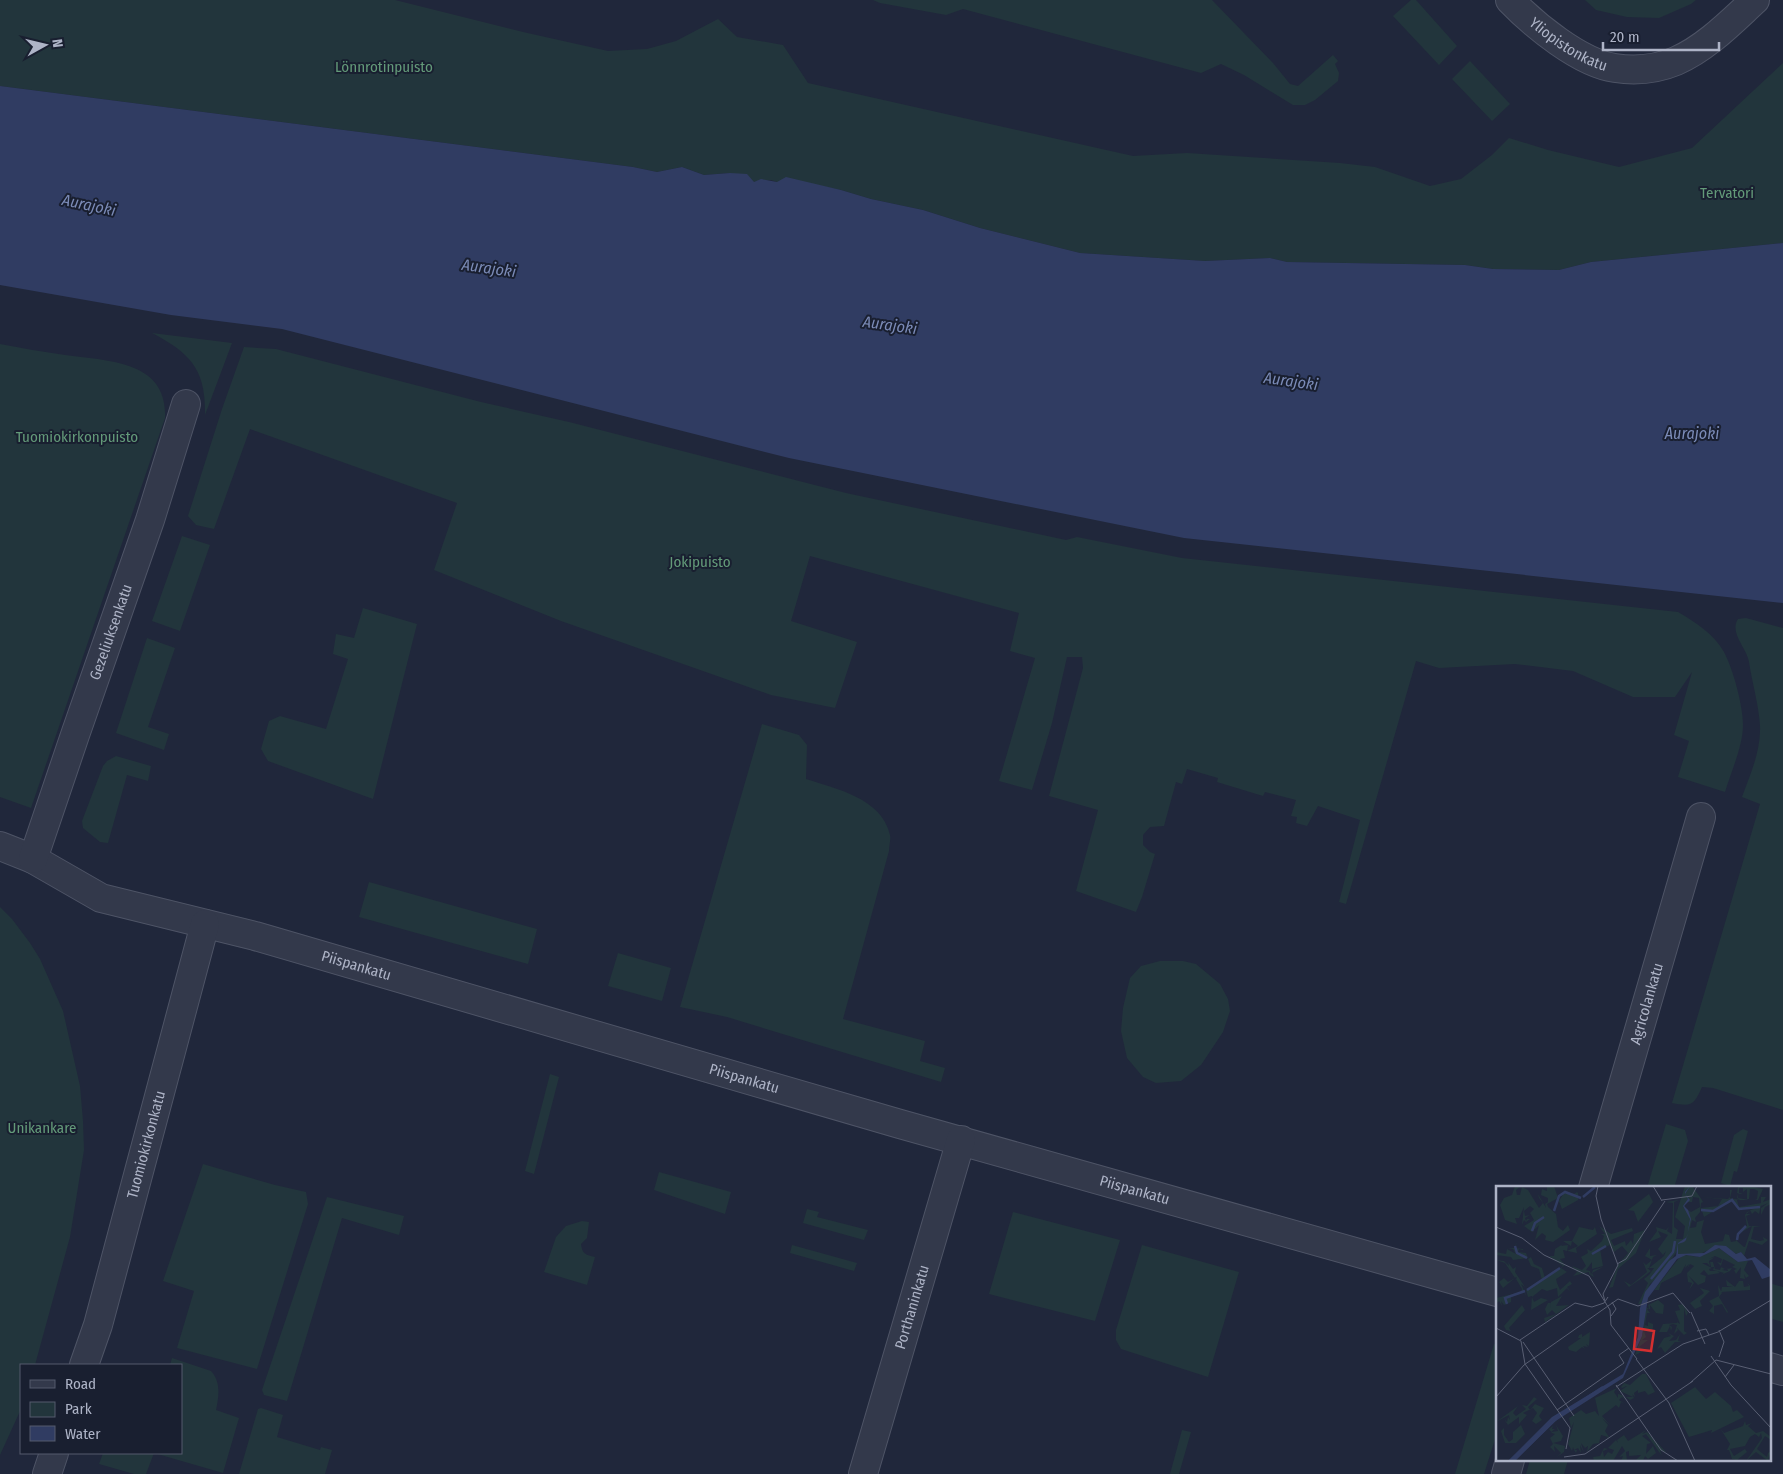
<svg xmlns="http://www.w3.org/2000/svg" width="1783" height="1474" font-family="'Fira Sans Condensed',sans-serif">
  <style>
    .green { fill: #22353c }
    .water { fill: #303c62 }
    .lines { fill: none; stroke-linecap: round; stroke-linejoin: round }
    .street-casing { stroke: #4e5466; stroke-width: 30 }
    .street { stroke: #33394b; stroke-width: 28 }
    .labels { text-anchor: middle; dominant-baseline: central; stroke-width: 4; stroke-linejoin: round; paint-order: stroke }
    .street-label { font-size: 15px; fill: #aeb4c7; stroke: #191f30 }
    .park-label { font-size: 15px; fill: #639a79; stroke: #191f30 }
    .water-label { font-size: 16px; font-style: italic; fill: #7b8bb7; stroke: #191f30 }
    .inset-river { fill: none; stroke: #303c62; stroke-width: 2.5 }
    .inset-road { fill: none; stroke: #595f73; stroke-width: 1 }
    .view { fill: #d42f30; fill-opacity: 0.15; stroke: #d42f30; stroke-width: 2.5 }
    .inset-edge { fill: none; stroke: #aeb4c7; stroke-width: 2.5 }
  </style>
  <rect width="100%" height="100%" fill="#20273b"/>
  <path class="green" d="M 0,0 L 395,0 L 523,32 L 608,51 L 647,49 L 676,41 L 718,19 L 737,37 L 783,45 L 808,83 L 1133,156 L 1187,153 L 1340,163 L 1375,167 L 1430,186 L 1461,179 L 1492,155 L 1509,138 L 1548,150 L 1619,167 L 1692,148 L 1783,63 L 1783,243 L 1591,262 L 1559,270 L 1493,269 L 1465,265 L 1287,262 L 1270,258 L 1205,261 L 1080,253 L 980,228 L 923,210 L 871,199 L 841,190 L 821,186 L 777,182 L 771,180 L 754,182 L 730,173 L 704,175 L 682,167 L 657,172 L 633,167 L 0,86 Z
    M 873,0 L 1212,0 L 1273,63 L 1290,84 L 1298,86 L 1333,55 L 1338,61 L 1335,64 L 1339,73 L 1338,81 L 1315,100 L 1305,105 L 1293,105 L 1244,75 L 1221,64 L 1201,73 L 963,9 L 946,15 L 880,3 Z
    M 1411,0 L 1416,0 L 1457,46 L 1439,65 L 1393,16 Z
    M 1585,0 L 1696,0 L 1691,4 L 1659,18 L 1627,17 L 1596,10 Z
    M 1470,61 L 1510,104 L 1492,121 L 1452,79 Z
    M 152,333 L 232,343 L 205,415 C 206,369 190,353 152,333 Z
    M 0,344 C 22,348 43,352 65,355 C 107,361 168,360 165,418 L 31,808 L 0,797 Z
    M 244,347 L 276,349 L 481,402 L 569,422 L 846,493 L 1066,540 L 1077,537 L 1182,558 L 1678,612 C 1695,622 1714,634 1724,652 C 1733,669 1743,705 1743,725 C 1743,746 1731,772 1725,792 L 1678,777 L 1689,741 L 1674,735 L 1692,672 L 1675,697 L 1633,697 L 1573,671 L 1515,664 L 1439,668 L 1416,661 L 1346,904 L 1339,902 L 1360,820 L 1318,806 L 1307,826 L 1296,823 L 1297,817 L 1291,816 L 1296,800 L 1265,792 L 1263,796 L 1217,782 L 1218,778 L 1187,769 L 1182,784 L 1176,782 L 1164,826 L 1150,827 L 1143,835 L 1143,845 L 1150,852 L 1155,854 L 1142,897 L 1136,912 L 1076,891 L 1098,810 L 1049,796 L 1083,668 L 1082,657 L 1067,657 L 1052,723 L 1032,790 L 999,781 L 1035,658 L 1010,651 L 1019,613 L 810,556 L 791,621 L 857,642 L 835,708 L 771,695 L 754,689 L 561,621 L 434,570 L 457,503 L 250,429 L 214,529 L 196,525 L 188,516 L 222,409 Z
    M 182,536 L 210,545 L 180,631 L 152,621 Z
    M 363,608 L 417,624 L 373,799 L 268,761 L 261,749 L 269,721 L 280,716 L 326,729 L 348,659 L 333,654 L 336,634 L 354,638 Z
    M 1746,618 L 1783,628 L 1783,1110 L 1713,1088 L 1702,1087 C 1694,1105 1692,1107 1672,1103 L 1760,804 L 1742,797 C 1750,775 1761,751 1760,726 C 1759,706 1752,682 1749,662 C 1747,648 1729,633 1738,619 Z
    M 147,638 L 175,648 L 148,727 L 169,734 L 164,750 L 116,733 Z
    M 762,724 L 799,735 L 807,745 L 806,779 C 836,789 882,798 890,835 C 891,839 889,846 889,851 L 843,1019 L 925,1041 L 920,1061 L 945,1068 L 941,1082 L 727,1017 L 680,1007 Z
    M 116,756 L 151,766 L 148,781 L 127,775 L 108,843 L 100,842 L 83,828 L 82,821 L 103,766 L 107,761 Z
    M 369,882 L 537,929 L 528,964 L 359,917 Z
    M 0,907 L 12,919 L 30,943 L 40,959 L 63,1011 L 80,1086 L 83,1121 L 84,1150 L 70,1237 L 35,1365 L 21,1365 L 21,1409 L 0,1455 Z
    M 618,953 L 671,968 L 662,1001 L 608,986 Z
    M 1160,961 L 1183,961 L 1196,964 L 1220,984 L 1228,999 L 1230,1011 L 1223,1032 L 1201,1065 L 1181,1081 L 1156,1083 L 1143,1077 L 1127,1058 L 1121,1031 L 1123,1008 L 1130,978 L 1141,966 Z
    M 550,1074 L 559,1077 L 534,1174 L 525,1171 Z
    M 1666,1124 L 1685,1130 L 1688,1141 L 1674,1188 L 1647,1188 Z
    M 1743,1129 L 1748,1131 L 1737,1172 L 1734,1171 L 1730,1186 L 1721,1183 L 1734,1135 Z
    M 203,1164 L 275,1185 L 306,1192 L 308,1204 L 257,1369 L 177,1348 L 194,1291 L 163,1281 Z
    M 659,1172 L 731,1192 L 725,1214 L 654,1190 Z
    M 327,1197 L 404,1216 L 399,1235 L 342,1218 L 287,1401 L 264,1395 L 262,1390 Z
    M 807,1209 L 819,1212 L 817,1217 L 868,1230 L 864,1240 L 803,1223 Z
    M 1013,1212 L 1120,1240 L 1095,1321 L 989,1294 Z
    M 582,1221 L 589,1222 L 587,1238 L 581,1244 C 582,1254 586,1255 595,1257 L 587,1285 L 544,1272 L 556,1237 L 566,1226 Z
    M 792,1245 L 857,1263 L 854,1271 L 790,1253 Z
    M 1142,1245 L 1239,1272 L 1208,1377 L 1121,1349 L 1116,1340 L 1116,1330 Z
    M 1769,1283 L 1783,1287 L 1783,1322 L 1769,1318 Z
    M 1494,1344 L 1497,1345 L 1497,1433 L 1484,1474 L 1455,1474 Z
    M 172,1358 L 211,1371 C 221,1382 219,1396 216,1410 L 239,1418 L 223,1473 L 154,1453 L 146,1474 L 134,1474 L 99,1464 L 103,1453 L 181,1453 L 181,1365 L 170,1365 Z
    M 261,1408 L 283,1415 L 277,1437 L 320,1450 L 321,1447 L 332,1450 L 325,1474 L 239,1474 L 258,1409 Z
    M 1182,1430 L 1191,1432 L 1179,1474 L 1170,1474 Z
    M 1530,1460 L 1568,1460 L 1564,1474 L 1526,1474 Z"/>
  <path class="water" d="M 0,86 L 633,167 L 657,172 L 682,167 L 704,175 L 730,173 L 747,174 L 754,182 L 761,179 L 777,182 L 786,177 L 841,190 L 871,199 L 923,210 L 980,228 L 1080,253 L 1205,261 L 1270,258 L 1287,262 L 1465,265 L 1493,269 L 1559,270 L 1591,262 L 1783,243 L 1783,603 L 1184,538 L 789,458 L 282,329 L 171,315 L 0,285 Z"/>
  <g class="lines">
    <g class="street-casing">
      <g id="street">
        <path id="s1" d="M 1510,0 C 1534,25 1580,63 1615,68 C 1635,71 1657,69 1676,61 C 1706,48 1731,22 1755,0"/>
        <path id="s2" d="M 0,846 L 33,859 L 101,898 L 255,936 L 900,1124 L 1497,1292"/>
        <path id="s3" d="M 33,859 L 75,735 L 150,520 L 186,404"/>
        <path id="s4" d="M 1593,1188 L 1701,817"/>
        <path id="s5" d="M 84,1365 L 98,1325 L 205,924"/>
        <path d="M 1769,1367 L 1783,1371"/>
        <path d="M 47,1474 L 54,1453"/>
        <path id="s6" d="M 863,1474 L 961,1140"/>
        <path d="M 1506,1474 L 1510,1460"/>
      </g>
    </g>
    <use href="#street" class="street"/>
  </g>
  <g class="labels">
    <g class="street-label">
      <text stroke="none"><textPath href="#s1" startOffset="74">Yliopistonkatu</textPath></text>
      <text stroke="none"><textPath href="#s3" startOffset="240">Gezeliuksenkatu</textPath></text>
      <text stroke="none"><textPath href="#s2" startOffset="378">Piispankatu</textPath></text>
      <text stroke="none"><textPath href="#s4" startOffset="192">Agricolankatu</textPath></text>
      <text stroke="none"><textPath href="#s2" startOffset="782">Piispankatu</textPath></text>
      <text stroke="none"><textPath href="#s5" startOffset="229">Tuomiokirkonkatu</textPath></text>
      <text stroke="none"><textPath href="#s2" startOffset="1188">Piispankatu</textPath></text>
      <text stroke="none"><textPath href="#s6" startOffset="174">Porthaninkatu</textPath></text>
    </g>
    <g class="park-label">
      <text x="384" y="67">Lönnrotinpuisto</text>
      <text x="1727" y="193">Tervatori</text>
      <text x="77" y="437">Tuomiokirkonpuisto</text>
      <text x="700" y="562">Jokipuisto</text>
      <text x="42" y="1128">Unikankare</text>
    </g>
    <g class="water-label">
      <text transform="translate(89 205) rotate(12)">Aurajoki</text>
      <text transform="translate(489 268) rotate(8)">Aurajoki</text>
      <text transform="translate(890 325) rotate(8)">Aurajoki</text>
      <text transform="translate(1291 381) rotate(8)">Aurajoki</text>
      <text x="1692" y="433">Aurajoki</text>
    </g>
  </g>
  <g transform="translate(1496 1186)">
    <rect width="275" height="275" fill="#20273b"/>
    <path d="M 19,0 L 25,0 L 20,4 L 21,9 L 24,9 L 26,1 L 32,4 L 43,22 L 47,17 L 43,12 L 42,8 L 50,22 L 49,18 L 52,16 L 52,12 L 45,9 L 46,3 L 51,5 L 51,0 L 58,0 L 62,12 L 51,18 L 52,21 L 60,28 L 62,41 L 67,45 L 72,39 L 74,44 L 57,56 L 49,54 L 50,50 L 46,47 L 39,54 L 43,39 L 36,46 L 28,40 L 38,34 L 34,27 L 38,23 L 34,20 L 28,25 L 29,30 L 34,29 L 29,32 L 30,35 L 31,33 L 34,33 L 30,36 L 28,34 L 26,39 L 28,21 L 23,32 L 19,32 L 21,38 L 9,34 L 4,19 L 8,12 L 16,9 ZM 189,0 L 196,0 L 204,11 L 232,13 L 234,11 L 234,4 L 236,4 L 234,12 L 244,14 L 241,12 L 241,8 L 242,12 L 253,14 L 241,14 L 243,21 L 265,17 L 265,11 L 270,11 L 267,16 L 275,13 L 275,18 L 269,21 L 265,29 L 265,22 L 272,17 L 265,20 L 263,28 L 259,25 L 256,28 L 254,24 L 261,22 L 244,23 L 236,14 L 208,31 L 205,22 L 222,20 L 226,13 L 204,11 L 207,16 L 205,17 L 204,26 L 199,32 L 200,36 L 196,34 L 194,42 L 200,41 L 201,36 L 208,34 L 205,46 L 209,58 L 227,55 L 229,48 L 233,49 L 235,56 L 240,55 L 242,47 L 251,40 L 249,29 L 251,26 L 254,25 L 250,28 L 255,28 L 250,30 L 253,40 L 265,40 L 258,41 L 255,53 L 264,55 L 268,54 L 267,52 L 267,51 L 272,54 L 266,59 L 253,55 L 248,70 L 245,66 L 241,68 L 223,59 L 204,68 L 182,68 L 181,65 L 165,89 L 154,98 L 145,118 L 142,118 L 152,97 L 148,93 L 153,89 L 158,82 L 151,82 L 155,85 L 146,92 L 133,101 L 128,95 L 135,99 L 151,86 L 147,76 L 150,79 L 156,74 L 149,70 L 154,62 L 154,70 L 161,69 L 157,71 L 153,82 L 168,70 L 170,65 L 167,69 L 162,63 L 172,49 L 162,45 L 165,51 L 153,56 L 161,45 L 160,41 L 170,44 L 173,41 L 171,45 L 176,48 L 177,17 L 170,16 L 183,14 L 178,16 L 178,41 L 182,44 L 180,53 L 187,53 L 189,40 L 179,31 ZM 197,11 L 203,12 L 204,21 L 195,26 L 189,22 L 189,18 L 187,21 L 190,16 L 196,16 ZM 256,40 L 249,61 L 248,61 L 241,55 L 242,48 ZM 220,0 L 254,0 L 267,3 L 262,14 L 259,14 L 261,13 L 262,5 L 258,3 L 254,3 L 253,13 L 256,13 L 251,13 L 251,3 L 247,6 L 247,2 L 243,2 L 243,7 L 247,7 L 244,8 L 241,7 L 242,1 ZM 79,3 L 87,14 L 82,7 L 82,14 L 66,23 L 63,15 L 69,5 L 78,8 L 81,6 ZM 153,8 L 157,16 L 142,36 L 138,25 L 132,24 ZM 103,40 L 115,48 L 136,42 L 137,45 L 115,54 L 118,60 L 129,55 L 130,60 L 135,54 L 137,58 L 138,48 L 149,44 L 140,67 L 122,83 L 117,101 L 113,102 L 122,79 L 132,67 L 126,60 L 118,66 L 114,59 L 104,63 L 107,80 L 96,83 L 96,76 L 90,84 L 94,85 L 95,89 L 97,84 L 107,81 L 96,87 L 98,91 L 93,88 L 93,86 L 77,90 L 81,86 L 76,80 L 86,84 L 90,80 L 85,71 L 92,67 L 91,63 L 95,65 L 106,55 L 108,50 L 105,48 L 109,48 ZM 83,41 L 97,44 L 99,41 L 101,48 L 80,62 L 81,67 L 67,64 L 69,72 L 64,73 L 69,79 L 65,82 L 71,86 L 60,93 L 61,97 L 64,104 L 74,95 L 76,98 L 71,101 L 75,106 L 71,102 L 62,111 L 61,102 L 51,105 L 46,103 L 36,111 L 38,116 L 45,112 L 52,114 L 35,124 L 36,110 L 32,111 L 30,104 L 46,94 L 43,83 L 35,80 L 32,73 L 35,71 L 38,78 L 46,82 L 49,92 L 59,86 L 67,80 L 53,70 L 58,70 L 59,63 L 67,58 L 65,60 L 72,59 L 71,65 L 82,60 L 76,55 L 75,60 L 67,55 L 76,55 ZM 21,56 L 19,62 L 27,63 L 27,64 L 23,63 L 22,66 L 30,67 L 32,72 L 17,74 L 15,71 L 0,69 L 0,66 L 10,68 L 11,63 L 20,68 L 17,63 L 12,62 L 18,62 ZM 223,62 L 242,76 L 246,73 L 252,75 L 248,84 L 253,90 L 250,92 L 248,88 L 249,93 L 244,92 L 245,81 L 240,88 L 238,84 L 241,83 L 236,81 L 239,79 L 227,73 L 225,80 L 221,76 L 225,77 L 226,73 L 219,70 L 213,73 L 219,71 L 213,75 L 214,80 L 211,77 L 206,77 L 216,82 L 213,83 L 214,85 L 221,85 L 217,84 L 218,81 L 215,81 L 214,76 L 217,76 L 219,83 L 224,84 L 225,81 L 229,83 L 226,84 L 232,85 L 230,79 L 231,83 L 236,82 L 234,85 L 225,89 L 228,87 L 221,85 L 224,87 L 212,89 L 208,84 L 204,88 L 210,90 L 209,96 L 202,99 L 192,89 L 198,97 L 193,104 L 196,97 L 192,96 L 191,87 L 198,80 L 194,78 L 191,83 L 193,78 L 189,82 L 190,78 L 185,87 L 165,97 L 163,104 L 158,104 L 183,72 L 189,69 L 203,71 ZM 0,74 L 8,75 L 13,80 L 12,76 L 17,83 L 20,81 L 19,86 L 29,101 L 25,98 L 31,111 L 28,106 L 15,111 L 15,116 L 8,119 L 5,115 L 6,120 L 3,115 L 0,118 L 0,112 L 25,106 L 26,103 L 20,93 L 17,95 L 21,92 L 20,91 L 7,102 L 3,96 L 8,92 L 12,96 L 19,92 L 9,77 ZM 230,94 L 239,101 L 243,95 L 247,95 L 248,101 L 253,100 L 251,96 L 254,100 L 263,98 L 254,100 L 254,104 L 225,106 L 226,101 L 237,101 L 231,100 ZM 222,99 L 226,107 L 223,111 L 232,126 L 231,127 L 226,118 L 218,120 L 218,128 L 213,125 L 217,120 L 213,115 L 223,110 ZM 204,102 L 214,105 L 204,115 L 206,120 L 199,123 L 194,117 L 208,107 ZM 66,110 L 60,120 L 73,119 L 49,136 L 48,132 L 60,128 L 56,124 L 51,129 L 49,123 L 52,117 L 55,117 L 54,124 L 55,116 ZM 162,114 L 168,119 L 167,128 L 160,127 L 154,119 L 154,123 L 151,123 L 154,127 L 151,127 L 149,139 L 152,140 L 152,136 L 157,138 L 157,142 L 155,146 L 148,145 L 150,151 L 146,154 L 152,154 L 143,161 L 148,163 L 146,166 L 139,169 L 148,144 L 149,120 L 153,123 L 152,119 ZM 187,118 L 192,127 L 190,130 L 188,122 L 188,145 L 191,147 L 188,149 L 180,141 L 182,144 L 178,148 L 181,139 L 177,138 L 173,139 L 176,141 L 175,145 L 174,140 L 171,146 L 163,146 L 167,138 L 181,137 L 182,133 L 181,136 L 184,138 L 179,125 L 184,124 L 182,119 ZM 26,119 L 29,124 L 13,142 L 15,145 L 10,144 L 8,140 ZM 94,146 L 93,160 L 90,158 L 92,161 L 87,160 L 89,163 L 86,161 L 80,166 L 73,164 L 72,161 L 85,152 L 82,152 L 83,149 L 86,148 L 86,151 ZM 172,147 L 178,150 L 173,155 L 180,154 L 184,148 L 182,155 L 186,156 L 179,156 L 169,167 L 165,161 L 161,163 L 168,152 L 175,150 ZM 146,188 L 150,188 L 159,206 L 152,209 L 149,205 L 142,207 L 142,204 L 138,207 L 139,211 L 136,208 L 138,212 L 134,214 L 130,211 L 137,211 L 124,205 L 131,200 L 126,202 L 125,201 L 128,197 L 134,199 ZM 199,201 L 210,213 L 219,206 L 235,220 L 237,226 L 241,224 L 248,231 L 215,247 L 216,244 L 193,251 L 175,217 ZM 121,202 L 118,206 L 122,212 L 122,208 L 126,209 L 129,214 L 126,211 L 123,214 L 129,218 L 125,216 L 123,222 L 120,219 L 106,230 L 114,239 L 106,232 L 112,239 L 109,245 L 113,251 L 108,254 L 112,251 L 105,249 L 103,257 L 97,258 L 91,266 L 92,260 L 89,262 L 85,257 L 88,267 L 84,259 L 85,267 L 82,262 L 78,264 L 81,264 L 80,267 L 78,264 L 77,261 L 76,265 L 72,258 L 78,236 L 75,242 L 73,232 L 85,224 L 90,228 L 99,225 L 103,230 L 99,212 ZM 38,211 L 41,213 L 32,221 L 34,224 L 39,218 L 48,222 L 43,230 L 46,234 L 40,238 L 36,235 L 41,227 L 37,222 L 27,227 L 31,229 L 23,238 L 23,231 L 12,239 L 8,233 L 11,236 L 12,231 L 14,234 L 13,229 L 0,236 L 22,220 L 17,227 L 20,230 L 30,223 L 26,219 L 31,220 ZM 249,235 L 250,239 L 256,237 L 252,240 L 260,247 L 267,245 L 275,251 L 275,254 L 269,250 L 261,263 L 271,271 L 272,267 L 275,265 L 272,275 L 260,266 L 250,275 L 266,252 L 265,247 L 263,251 L 259,248 L 254,251 L 249,260 L 234,263 L 238,270 L 249,263 L 251,266 L 241,274 L 236,273 L 233,264 L 231,264 L 234,258 L 224,242 L 228,247 L 247,240 ZM 25,239 L 29,248 L 20,257 L 9,257 L 5,245 L 8,242 L 8,249 L 13,256 L 17,253 L 17,246 ZM 60,239 L 67,250 L 65,255 L 57,257 L 69,260 L 68,266 L 61,271 L 65,267 L 58,260 L 59,266 L 54,261 L 57,258 L 54,252 L 59,248 L 56,247 L 53,243 L 57,240 L 56,243 L 59,243 L 55,246 L 62,245 ZM 150,244 L 146,248 L 151,246 L 170,266 L 164,265 L 166,270 L 150,248 L 146,250 L 155,257 L 151,258 L 150,268 L 157,260 L 160,267 L 152,273 L 149,270 L 147,275 L 140,274 L 145,269 L 133,270 L 133,265 L 130,266 L 131,275 L 125,275 L 127,270 L 123,271 L 129,265 L 126,260 L 117,275 L 106,275 L 105,272 L 106,275 L 98,275 L 97,271 L 104,270 L 108,262 L 112,263 L 107,265 L 108,271 L 112,266 L 116,268 L 118,264 L 112,262 L 120,254 L 122,257 L 121,254 L 128,249 L 132,255 Z" fill="#22353c" fill-rule="evenodd"/>
    <path d="M 194,0 L 189,8 L 194,14 L 188,20 L 192,24 L 195,33 L 190,54 L 188,56 L 182,58 L 182,68 L 208,67 L 219,59 L 230,60 L 240,68 L 245,66 L 251,73 L 259,71 L 275,84 L 275,90 L 266,93 L 256,74 L 242,76 L 223,62 L 204,71 L 190,69 L 181,73 L 152,112 L 146,150 L 127,192 L 58,236 L 19,275 L 12,275 L 56,231 L 127,188 L 142,151 L 144,122 L 149,106 L 173,75 L 180,70 L 182,57 L 191,51 L 194,33 L 187,20 L 192,13 L 189,8 L 189,6 Z" fill="#303c62"/>
    <path class="inset-river" d="M 87,11 L 99,1M 205,24 L 217,25 L 236,14 L 243,23 L 264,21M 58,25 L 63,10 L 69,6 L 85,12M 36,45 L 39,37 L 48,31M 241,54 L 242,48 L 250,40M 19,60 L 21,67 L 31,72M 96,68 L 110,60M 155,93 L 177,66 L 179,55M 31,104 L 64,82M 11,118 L 9,112 L 29,105M 75,222 L 107,201M 14,275 L 55,236M 17,275 L 63,230"/>
    <path class="inset-road" d="M 102,0 L 100,10 L 105,33 L 122,79 L 107,108 L 109,115M 157,0 L 166,15M 166,14 L 196,10 L 201,0M 0,41 L 26,52 L 48,69 L 93,90 L 114,124 L 115,139 L 141,173M 121,78 L 130,73 L 169,15M 195,126 L 209,158M 115,130 L 120,123 L 116,116M 0,142 L 25,155 L 29,178M 201,145 L 210,143 L 213,149M 24,154 L 79,117 L 96,121 L 108,117 L 112,111M 27,156 L 38,172M 215,170 L 235,199 L 275,242M 223,171 L 228,156 L 223,144M 38,172 L 78,230M 140,173 L 173,217 L 199,275M 29,178 L 74,242 L 70,263M 148,183 L 187,158 L 222,146 L 275,114M 229,191 L 238,179M 194,197 L 220,174 L 275,188M 120,199 L 165,264 L 182,275M 120,201 L 148,183M 0,211 L 28,179 L 122,113 L 142,120 L 177,107 L 194,127M 61,224 L 128,177 L 123,169 L 133,162M 68,271 L 89,268 L 197,195"/>
    <path class="view" d="M 140,142 L 158,145 L 155,165 L 138,163 Z"/>
    <rect width="275" height="275" class="inset-edge"/>
  </g>
  <rect x="20" y="1364" width="162" height="90" fill="#191f30" stroke="#555b6c"/>
  <rect x="30" y="1380" width="25" height="8" fill="#33394b" stroke="#555b6c"/>
  <text x="65" y="1389" font-size="15" fill="#aeb4c7">Road</text>
  <rect x="30" y="1402" width="25" height="15" fill="#22353c" stroke="#555b6c"/>
  <text x="65" y="1414" font-size="15" fill="#aeb4c7">Park</text>
  <rect x="30" y="1426" width="25" height="15" fill="#303c62" stroke="#555b6c"/>
  <text x="65" y="1439" font-size="15" fill="#aeb4c7">Water</text>
  <g transform="translate(45 45) rotate(82)" stroke="#191f30" stroke-width="4" paint-order="stroke">
  <path d="M0-4L9 19L0 12L-9 19Z" fill="#aeb4c7"/>
  <text y="-8" font-size="14" font-weight="bold" text-anchor="middle" fill="#aeb4c7">N</text>
  </g>
  <path d="M1603 42v8h116v-8" fill="none" stroke="#aeb4c7" stroke-width="2.5"/>
  <text x="1610" y="42" font-size="15" fill="#aeb4c7" stroke="#191f30" stroke-width="4" paint-order="stroke">20 m</text>
</svg>
